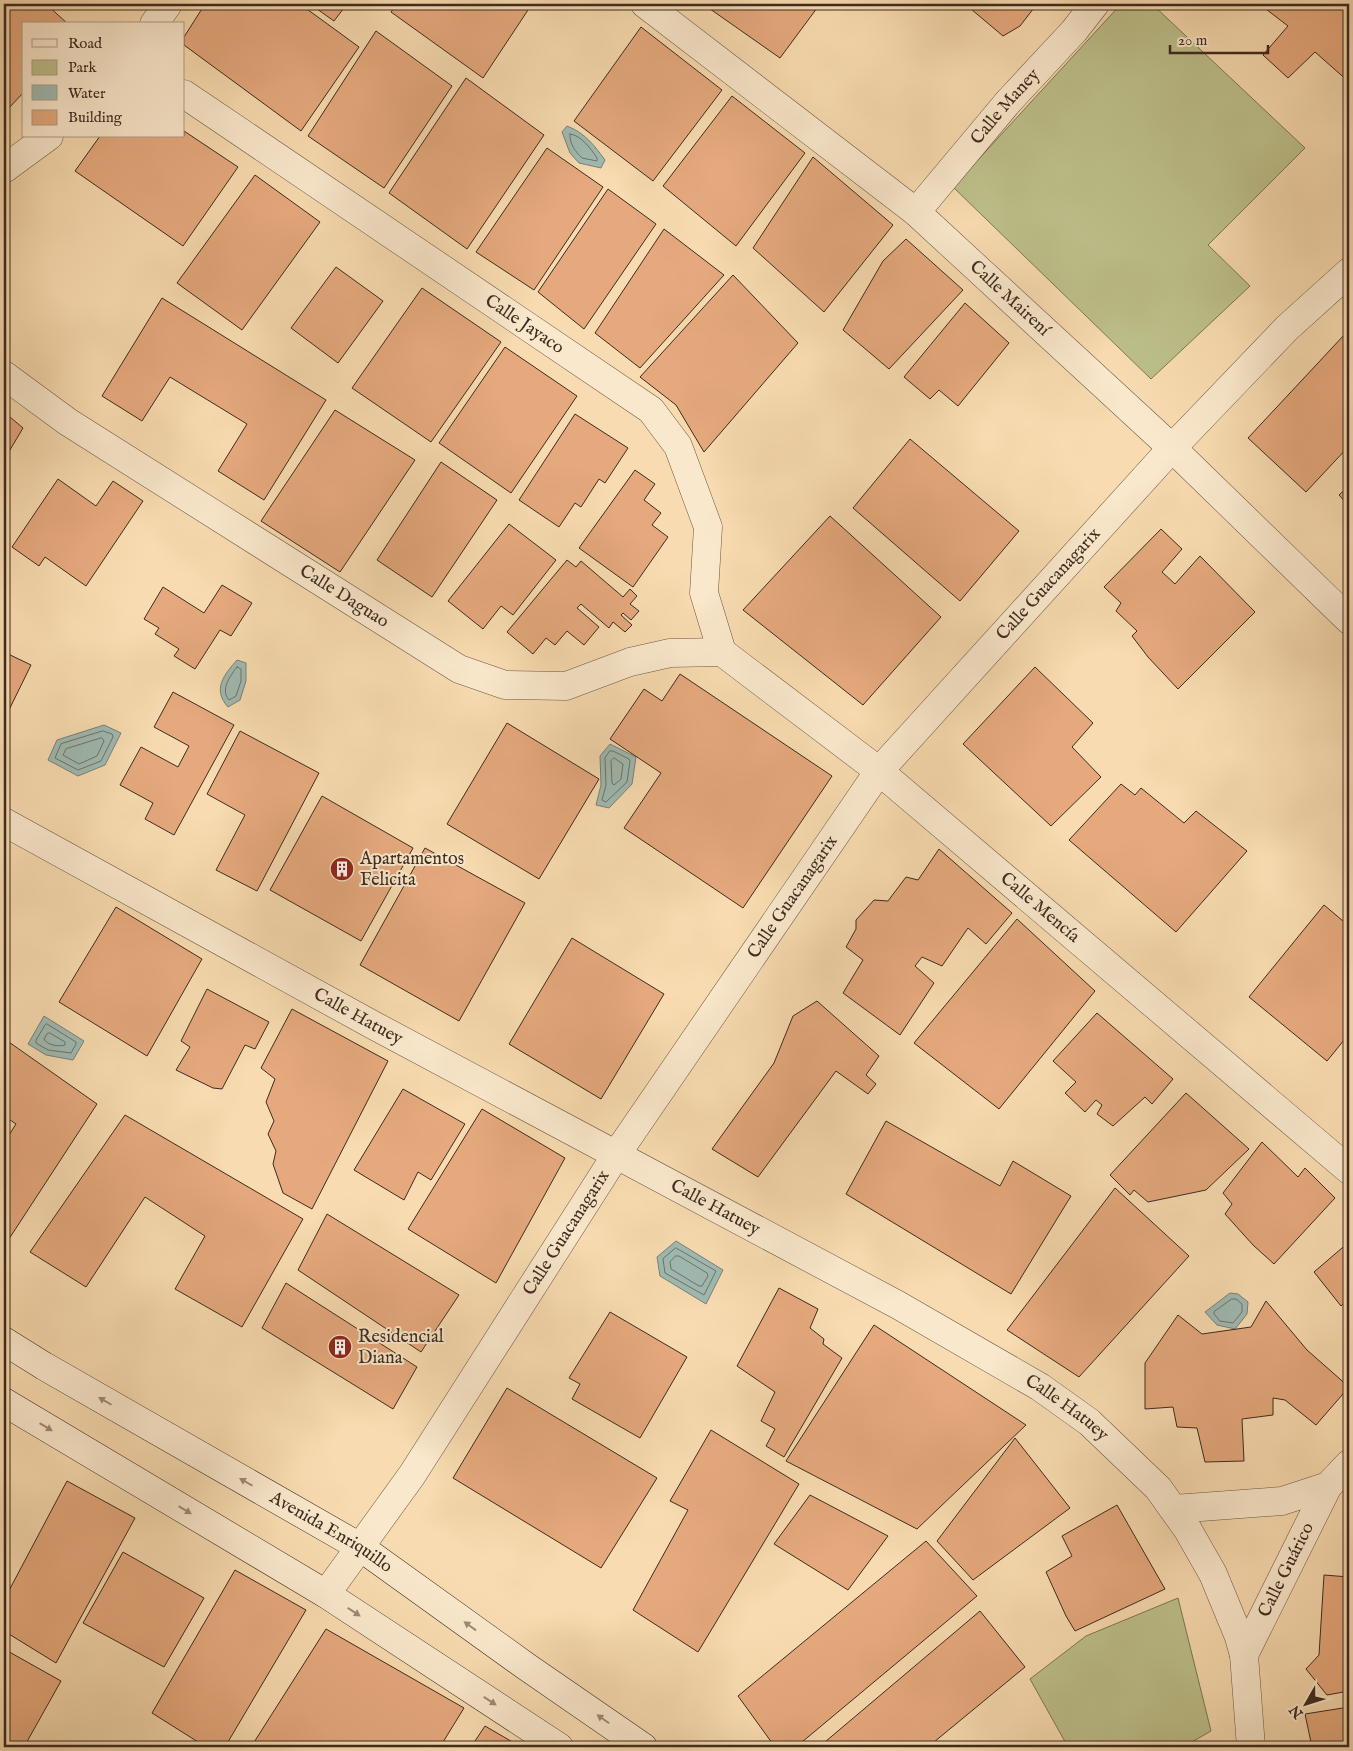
<svg xmlns="http://www.w3.org/2000/svg" width="1353" height="1751" font-family="'IM FELL English',serif">
  <style>
    .green { fill: #bdc08b; stroke: #7e7656 }
    .water { fill: #9fbab2; stroke: #788178 }
    .lines { fill: none; stroke-linecap: round; stroke-linejoin: round }
    .shore { stroke: #6e7269; stroke-width: 1 }
    .building { fill: #e5a97d; stroke: #3e2b20 }
    .street-casing { stroke: #6c5744; stroke-width: 29 }
    .secondary-casing { stroke: #3e2b20; stroke-width: 29 }
    .street { stroke: #fae8cc; stroke-width: 28 }
    .secondary { stroke: #fae8cc; stroke-width: 28 }
    .oneway { fill: #9c8a76 }
    .labels { text-anchor: middle; dominant-baseline: central; stroke-width: 4; stroke-linejoin: round; paint-order: stroke }
    .street-label { font-size: 18px; fill: #3e2b20; stroke: #fae8cc }
    .poi-label { font-size: 18px; fill: #3e2b20; stroke: #fae8cc; text-anchor: start }
  </style>
  <rect width="100%" height="100%" fill="#f8dbb0"/>
  <filter id="stains"><feTurbulence type="fractalNoise" baseFrequency=".004" numOctaves="4"/><feColorMatrix values="0 0 0 0 .2 0 0 0 0 .09 0 0 0 0 .02 0 0 0 .5 -.17"/></filter>
  <radialGradient id="worn" r=".72"><stop offset=".6" stop-color="#630" stop-opacity="0"/><stop offset="1" stop-color="#630" stop-opacity=".3"/></radialGradient>
  <path class="green" d="M 1121,4 L 1152,4 L 1305,148 L 1208,245 L 1250,286 L 1151,379 L 953,187 Z
    M 1178,1598 L 1211,1731 L 1183,1747 L 1068,1747 L 1030,1679 L 1086,1636 Z"/>
  <path class="water" d="M 567,126 C 585,133 594,145 605,160 L 601,168 L 579,163 L 570,153 L 562,132 Z
    M 237,660 L 246,663 L 246,681 L 240,700 L 228,707 C 212,689 224,675 237,660 Z
    M 104,725 L 121,733 L 105,765 L 78,776 L 48,760 L 57,740 Z
    M 610,744 L 636,757 L 632,784 L 609,808 L 596,805 L 601,785 L 600,756 Z
    M 44,1016 L 84,1041 L 73,1060 L 46,1055 L 28,1044 Z
    M 676,1241 L 723,1270 L 706,1304 L 660,1276 L 657,1257 Z
    M 1230,1293 L 1238,1294 L 1248,1302 L 1247,1314 L 1235,1329 L 1217,1325 L 1205,1312 Z"/>
  <g class="lines">
    <path class="shore" d="M 570,134 C 581,135 591,149 597,158 L 597,161 L 582,158 C 576,152 569,144 570,134 Z
      M 237,667 L 241,669 L 241,681 L 236,696 L 229,700 C 220,690 230,676 237,667 Z
      M 103,731 L 112,734 L 113,737 L 101,761 L 78,770 L 55,758 L 61,744 Z
      M 102,738 L 104,741 L 97,756 L 79,764 L 63,755 L 66,749 Z
      M 610,751 L 613,751 L 629,759 L 630,761 L 627,782 L 606,802 L 602,800 L 606,785 L 605,758 Z
      M 614,758 L 623,764 L 621,779 L 614,785 L 612,783 L 611,761 Z
      M 47,1024 L 76,1042 L 76,1044 L 71,1053 L 48,1050 L 36,1043 L 36,1040 L 45,1025 Z
      M 50,1033 L 65,1042 L 65,1045 C 58,1047 47,1045 44,1039 L 47,1034 Z
      M 676,1248 L 716,1271 L 704,1295 L 665,1273 L 663,1259 Z
      M 676,1256 L 679,1256 L 707,1273 L 708,1276 L 702,1286 L 699,1286 L 671,1269 L 670,1262 Z
      M 1232,1299 L 1236,1299 L 1242,1304 L 1242,1312 L 1233,1323 L 1220,1321 L 1214,1314 L 1214,1312 Z"/>
  </g>
  <path class="building" d="M 4,4 L 46,4 L 68,24 L 24,24 L 24,92 L 7,110 L 4,105 Z
    M 205,4 L 300,4 L 359,47 L 301,131 L 184,45 L 184,37 Z
    M 310,4 L 347,4 L 334,21 Z
    M 397,4 L 532,4 L 483,78 L 391,12 Z
    M 703,4 L 820,4 L 780,58 Z
    M 965,4 L 1037,4 L 1020,26 L 1003,36 Z
    M 1263,4 L 1349,4 L 1349,82 L 1315,52 L 1288,78 L 1263,55 L 1288,26 L 1262,6 Z
    M 641,27 L 722,90 L 653,181 L 574,121 Z
    M 376,31 L 452,86 L 384,188 L 308,136 Z
    M 466,78 L 544,135 L 467,249 L 389,193 Z
    M 732,96 L 805,153 L 736,246 L 663,186 Z
    M 184,131 L 238,167 L 183,246 L 75,171 L 100,136 L 184,136 Z
    M 547,148 L 603,187 L 534,290 L 476,252 Z
    M 813,157 L 893,225 L 824,312 L 753,248 Z
    M 255,175 L 320,222 L 242,330 L 177,283 Z
    M 608,189 L 656,224 L 584,329 L 538,292 Z
    M 664,229 L 724,275 L 640,368 L 595,333 Z
    M 906,239 L 963,290 L 889,369 L 843,330 L 883,261 Z
    M 336,267 L 383,301 L 338,363 L 291,328 Z
    M 733,275 L 798,343 L 704,452 L 676,405 L 640,377 Z
    M 422,288 L 501,342 L 431,442 L 352,388 Z
    M 162,298 L 326,400 L 264,500 L 218,471 L 247,424 L 170,377 L 142,421 L 102,396 Z
    M 965,303 L 1009,343 L 958,406 L 939,390 L 930,399 L 904,377 Z
    M 1345,334 L 1349,338 L 1349,446 L 1306,492 L 1248,438 Z
    M 505,347 L 577,396 L 511,493 L 439,443 Z
    M 335,410 L 415,460 L 340,572 L 261,521 Z
    M 4,412 L 23,428 L 4,460 Z
    M 575,414 L 628,448 L 605,483 L 599,479 L 581,507 L 575,503 L 559,527 L 519,500 Z
    M 910,439 L 1019,531 L 960,601 L 853,508 Z
    M 441,462 L 497,500 L 432,597 L 377,560 Z
    M 635,470 L 655,484 L 644,500 L 661,513 L 652,525 L 668,537 L 633,587 L 579,548 Z
    M 58,479 L 96,506 L 113,481 L 143,501 L 86,586 L 45,557 L 39,566 L 12,547 Z
    M 1349,486 L 1349,506 L 1339,495 Z
    M 830,516 L 941,617 L 863,705 L 743,610 Z
    M 509,524 L 556,560 L 513,615 L 501,606 L 483,629 L 448,601 Z
    M 1161,529 L 1182,549 L 1162,572 L 1175,584 L 1200,556 L 1255,612 L 1178,689 L 1148,657 L 1132,636 L 1137,631 L 1116,611 L 1121,603 L 1104,587 Z
    M 567,560 L 576,567 L 581,561 L 623,597 L 630,589 L 637,596 L 630,604 L 639,611 L 631,620 L 623,613 L 621,615 L 632,625 L 625,632 L 613,622 L 609,628 L 581,604 L 577,608 L 599,627 L 584,645 L 567,631 L 555,645 L 546,638 L 533,654 L 507,632 Z
    M 222,585 L 252,603 L 231,636 L 220,630 L 195,669 L 174,656 L 179,649 L 155,634 L 159,628 L 144,619 L 163,587 L 204,613 Z
    M 4,652 L 31,665 L 8,712 L 4,710 Z
    M 1035,667 L 1093,723 L 1072,747 L 1101,777 L 1051,826 L 963,744 Z
    M 680,674 L 832,776 L 743,908 L 624,828 L 661,773 L 610,739 L 644,689 L 662,701 Z
    M 173,692 L 234,725 L 174,835 L 145,819 L 153,803 L 120,785 L 141,747 L 178,767 L 189,746 L 154,727 Z
    M 507,723 L 599,779 L 539,879 L 447,824 Z
    M 240,731 L 319,773 L 257,891 L 216,870 L 245,815 L 207,794 Z
    M 1121,784 L 1135,795 L 1141,788 L 1184,823 L 1196,811 L 1247,851 L 1176,932 L 1069,840 Z
    M 322,796 L 413,848 L 361,941 L 270,890 Z
    M 425,848 L 525,903 L 459,1021 L 360,965 Z
    M 939,849 L 1012,913 L 986,944 L 968,928 L 942,966 L 922,957 L 915,966 L 934,983 L 900,1035 L 843,993 L 863,960 L 846,947 L 856,929 L 856,920 L 874,900 L 888,901 L 906,877 L 918,880 Z
    M 1324,905 L 1349,926 L 1349,1034 L 1327,1061 L 1249,997 Z
    M 116,907 L 202,959 L 147,1056 L 59,1002 Z
    M 1017,919 L 1095,991 L 999,1109 L 914,1043 Z
    M 572,938 L 664,994 L 601,1099 L 509,1044 Z
    M 207,989 L 269,1022 L 255,1049 L 245,1045 L 222,1089 L 213,1088 L 176,1070 L 190,1047 L 181,1041 Z
    M 817,1001 L 879,1056 L 866,1075 L 876,1084 L 868,1094 L 836,1071 L 758,1177 L 712,1149 L 774,1063 L 793,1016 Z
    M 292,1009 L 388,1061 L 312,1209 L 283,1193 L 273,1164 L 276,1151 L 268,1134 L 274,1121 L 266,1102 L 275,1079 L 261,1068 Z
    M 1097,1013 L 1173,1079 L 1152,1104 L 1145,1097 L 1113,1126 L 1097,1114 L 1102,1105 L 1096,1100 L 1085,1112 L 1065,1093 L 1076,1082 L 1053,1061 Z
    M 6,1040 L 97,1104 L 7,1242 L 4,1240 L 4,1143 L 16,1124 L 4,1116 L 4,1043 Z
    M 403,1089 L 465,1124 L 431,1180 L 418,1172 L 404,1200 L 354,1170 Z
    M 1186,1093 L 1249,1149 L 1206,1190 L 1148,1202 L 1134,1190 L 1130,1195 L 1110,1175 Z
    M 482,1109 L 565,1158 L 496,1283 L 408,1229 Z
    M 125,1115 L 303,1219 L 242,1327 L 175,1289 L 205,1236 L 145,1197 L 86,1287 L 30,1252 Z
    M 886,1121 L 1000,1186 L 1013,1161 L 1071,1196 L 1011,1294 L 846,1194 Z
    M 1262,1142 L 1298,1177 L 1305,1168 L 1335,1198 L 1274,1264 L 1253,1245 L 1225,1214 L 1232,1204 L 1223,1193 Z
    M 1115,1188 L 1189,1256 L 1079,1377 L 1007,1330 Z
    M 327,1214 L 459,1295 L 421,1352 L 298,1270 Z
    M 1349,1242 L 1349,1299 L 1341,1306 L 1314,1272 Z
    M 286,1283 L 417,1367 L 393,1409 L 262,1328 Z
    M 779,1288 L 818,1309 L 810,1328 L 824,1339 L 823,1344 L 842,1358 L 784,1457 L 766,1446 L 775,1429 L 761,1421 L 775,1392 L 737,1366 Z
    M 1266,1301 L 1307,1350 L 1349,1387 L 1316,1425 L 1285,1400 L 1273,1398 L 1273,1415 L 1242,1419 L 1244,1461 L 1205,1462 L 1197,1428 L 1177,1427 L 1173,1407 L 1145,1409 L 1145,1363 L 1178,1315 L 1202,1334 L 1251,1327 Z
    M 610,1312 L 687,1357 L 640,1438 L 572,1399 L 580,1384 L 569,1378 Z
    M 874,1325 L 1026,1425 L 917,1529 L 786,1461 Z
    M 507,1388 L 657,1478 L 601,1568 L 453,1478 Z
    M 711,1430 L 799,1484 L 698,1652 L 633,1610 L 688,1510 L 670,1501 Z
    M 1015,1438 L 1070,1508 L 973,1580 L 937,1541 Z
    M 67,1481 L 135,1518 L 56,1663 L 4,1631 L 4,1600 Z
    M 810,1495 L 888,1536 L 848,1590 L 774,1544 Z
    M 1117,1505 L 1165,1589 L 1075,1631 L 1066,1616 L 1046,1572 L 1072,1556 L 1062,1536 Z
    M 926,1541 L 977,1596 L 796,1747 L 775,1747 L 738,1696 Z
    M 123,1552 L 204,1598 L 164,1667 L 83,1623 Z
    M 235,1570 L 306,1610 L 225,1747 L 206,1747 L 152,1713 Z
    M 1324,1575 L 1349,1577 L 1349,1691 L 1327,1695 L 1306,1669 L 1319,1655 Z
    M 980,1611 L 1025,1667 L 928,1747 L 819,1747 Z
    M 326,1629 L 464,1708 L 440,1747 L 251,1747 Z
    M 4,1649 L 61,1681 L 24,1747 L 4,1747 Z
    M 1349,1707 L 1349,1747 L 1312,1747 L 1305,1714 Z
    M 485,1726 L 521,1747 L 471,1747 Z"/>
  <g class="lines">
    <g class="street-casing">
      <g id="street">
        <path id="s1" d="M 645,4 L 916,212 L 1172,448 L 1349,620"/>
        <path d="M 154,24 L 168,4"/>
        <path id="s2" d="M 184,94 L 651,410 L 678,446 L 708,527 L 704,593 L 722,652"/>
        <path d="M 4,169 L 49,136"/>
        <path id="s3" d="M 916,212 L 1008,102 L 1074,31 L 1095,4"/>
        <path id="s4" d="M 4,375 L 68,422 L 459,669 L 505,685 L 566,686 L 630,662 L 670,653 L 722,652"/>
        <path id="s5" d="M 722,652 L 879,771 L 1349,1170"/>
        <path id="s6" d="M 4,822 L 373,1025 L 898,1305 L 1040,1387 L 1089,1422 L 1158,1488 L 1188,1530 L 1213,1574 L 1239,1637 L 1244,1655 L 1251,1747"/>
        <path d="M 1174,1509 L 1282,1501 L 1328,1486 L 1349,1464"/>
        <path id="s7" d="M 326,1594 L 412,1475 L 616,1155 L 879,771 L 1172,448 L 1287,328 L 1349,272"/>
        <path id="s8" d="M 1244,1655 L 1328,1486"/>
      </g>
    </g>
    <g class="secondary-casing">
      <g id="secondary">
        <path id="s9" d="M 4,1341 L 44,1366 L 360,1547 L 527,1667 L 643,1747"/>
        <path d="M 4,1402 L 326,1594 L 559,1747"/>
      </g>
    </g>
    <use href="#street" class="street"/>
    <use href="#secondary" class="secondary"/>
  </g>
  <defs><path id="oneway-solid" d="M-6-.8H1V-3.2L6.5 0L1 3.2V.8H-6Z" transform="scale(1.25)"/></defs>
  <g class="oneway">
    <use href="#oneway-solid" transform="translate(105 1401) rotate(-150)"/>
    <use href="#oneway-solid" transform="translate(46 1427) rotate(31)"/>
    <use href="#oneway-solid" transform="translate(246 1482) rotate(-150)"/>
    <use href="#oneway-solid" transform="translate(185 1510) rotate(31)"/>
    <use href="#oneway-solid" transform="translate(354 1612) rotate(33)"/>
    <use href="#oneway-solid" transform="translate(470 1626) rotate(-144)"/>
    <use href="#oneway-solid" transform="translate(490 1701) rotate(33)"/>
    <use href="#oneway-solid" transform="translate(603 1719) rotate(-145)"/>
  </g>
  <defs>
    <g id="building-disc" transform="scale(1.25)"><circle r="9.5" fill="#8f2418" stroke="#fae8cc"/><path d="M-4-6H4V6H1V3H-1V6H-4ZM-2.5-4.3h1.7v1.8h-1.7ZM.8-4.3h1.7v1.8H.8ZM-2.5-1h1.7V.8h-1.7ZM.8-1h1.7V.8H.8Z" fill="#fff"/></g>
  </defs>
  <g fill-rule="evenodd">
    <use href="#building-disc" x="342" y="869"/>
    <use href="#building-disc" x="340" y="1347"/>
  </g>
  <g class="labels">
    <g class="street-label">
      <text stroke="none"><textPath href="#s3" startOffset="138">Calle Maney</textPath></text>
      <text stroke="none"><textPath href="#s1" startOffset="469">Calle Mairení</textPath></text>
      <text stroke="none"><textPath href="#s2" startOffset="411">Calle Jayaco</textPath></text>
      <text stroke="none"><textPath href="#s7" startOffset="1244">Calle Guacanagarix</textPath></text>
      <text stroke="none"><textPath href="#s4" startOffset="406">Calle Daguao</textPath></text>
      <text stroke="none"><textPath href="#s7" startOffset="839">Calle Guacanagarix</textPath></text>
      <text stroke="none"><textPath href="#s5" startOffset="408">Calle Mencía</textPath></text>
      <text stroke="none"><textPath href="#s6" startOffset="404">Calle Hatuey</textPath></text>
      <text stroke="none"><textPath href="#s6" startOffset="809">Calle Hatuey</textPath></text>
      <text stroke="none"><textPath href="#s7" startOffset="434">Calle Guacanagarix</textPath></text>
      <text stroke="none"><textPath href="#s6" startOffset="1214">Calle Hatuey</textPath></text>
      <text stroke="none"><textPath href="#s9" startOffset="379">Avenida Enriquillo</textPath></text>
      <text stroke="none"><textPath href="#s8" startOffset="95">Calle Guárico</textPath></text>
    </g>
    <g class="poi-label">
      <text x="360" y="859">Apartamentos<tspan x="360" dy="21">Felicita</tspan></text>
      <text x="358" y="1337">Residencial<tspan x="358" dy="21">Diana</tspan></text>
    </g>
  </g>
  <rect width="1353" height="1751" fill="none" stroke="#f8dbb0" stroke-width="20"/>
  <rect x="5" y="5" width="1343" height="1741" fill="none" stroke="#3e2b20" stroke-width="2.5"/>
  <rect x="10" y="10" width="1333" height="1731" fill="none" stroke="#3e2b20"/>
  <rect x="22" y="22" width="162" height="115" fill="#fae8cc" stroke="#af9c87"/>
  <rect x="32" y="39" width="25" height="8" fill="#fae8cc" stroke="#af9c87"/>
  <text x="68" y="48" font-size="15" fill="#3e2b20">Road</text>
  <rect x="32" y="60" width="25" height="15" fill="#bdc08b" stroke="#af9c87"/>
  <text x="68" y="72" font-size="15" fill="#3e2b20">Park</text>
  <rect x="32" y="85" width="25" height="15" fill="#9fbab2" stroke="#af9c87"/>
  <text x="68" y="98" font-size="15" fill="#3e2b20">Water</text>
  <rect x="32" y="110" width="25" height="15" fill="#e5a97d" stroke="#af9c87"/>
  <text x="68" y="122" font-size="15" fill="#3e2b20">Building</text>
  <g transform="translate(1306 1704) rotate(231)" stroke="#fae8cc" stroke-width="4" paint-order="stroke">
  <path d="M0-4L9 19L0 12L-9 19Z" fill="#3e2b20"/>
  <text y="-8" font-size="14" font-weight="bold" text-anchor="middle" fill="#3e2b20">N</text>
  </g>
  <path d="M1170 45v8h98v-8" fill="none" stroke="#3e2b20" stroke-width="2.5"/>
  <text x="1178" y="45" font-size="15" fill="#3e2b20" stroke="#fae8cc" stroke-width="4" paint-order="stroke">20 m</text>
  <rect width="100%" height="100%" filter="url(#stains)"/>
  <rect width="100%" height="100%" fill="url(#worn)"/>
</svg>
